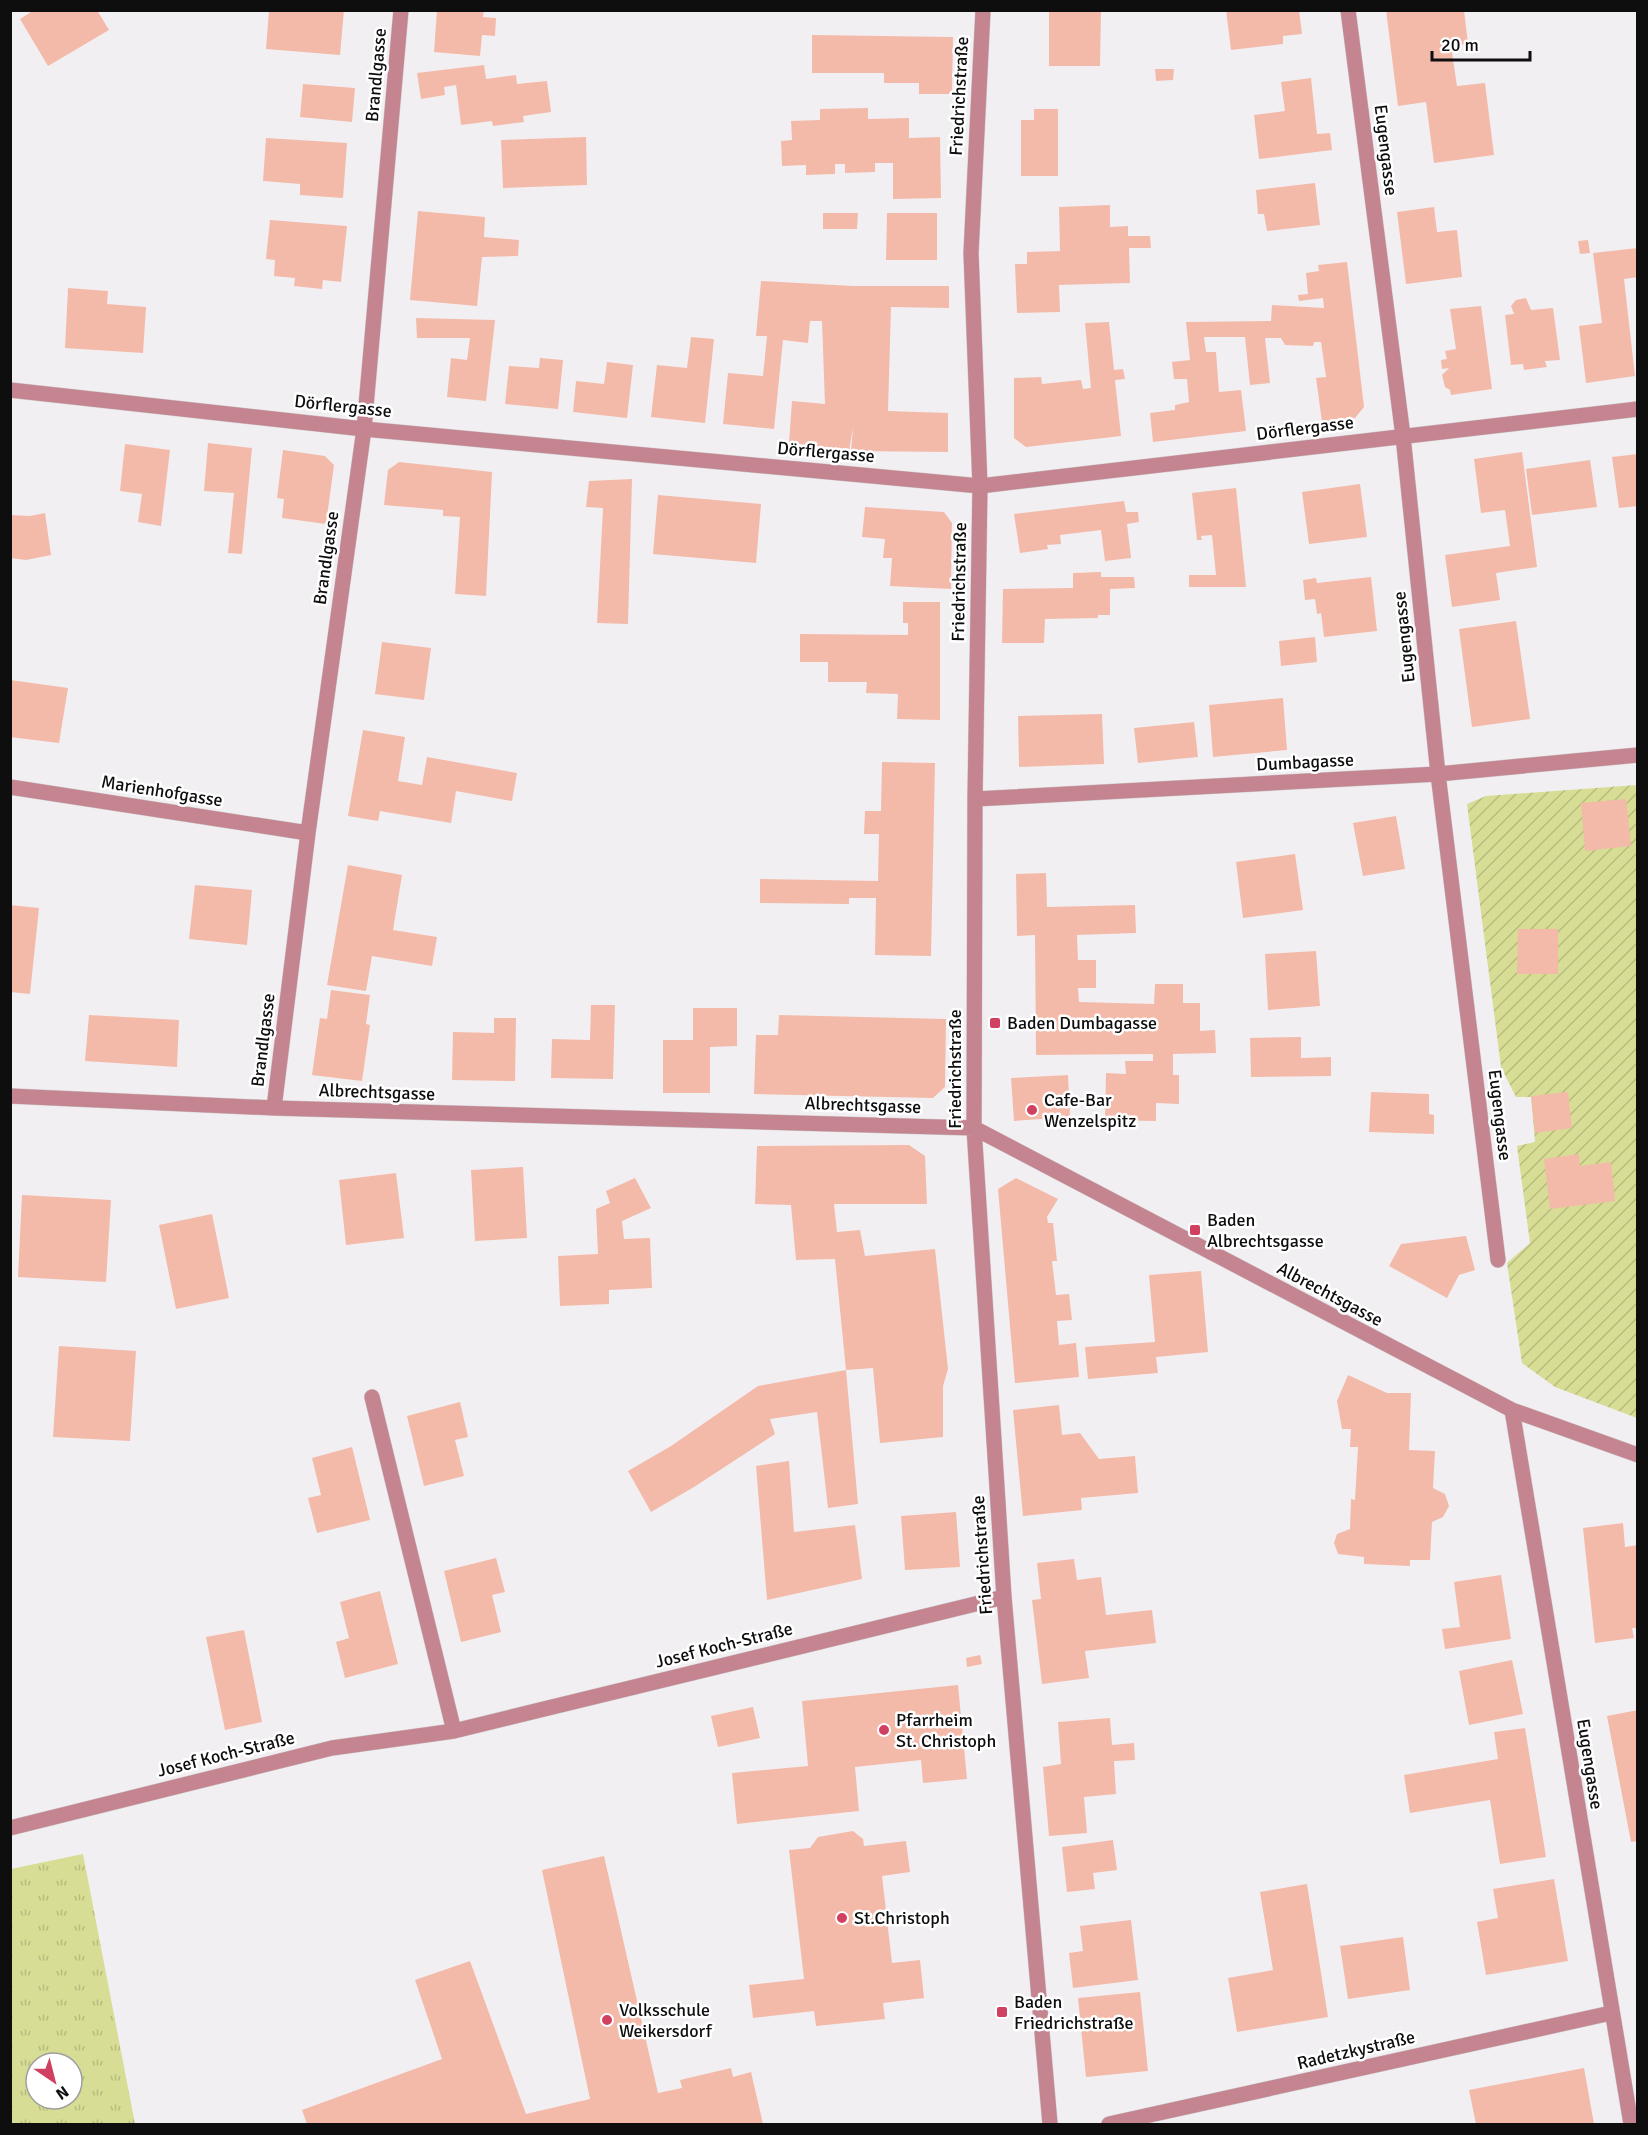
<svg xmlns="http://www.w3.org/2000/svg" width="1648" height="2135" font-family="Signika,sans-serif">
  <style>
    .grass { fill: url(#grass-tufts); fill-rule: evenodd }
    .garden { fill: url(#garden-furrows) }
    .building { fill: #f3baaa }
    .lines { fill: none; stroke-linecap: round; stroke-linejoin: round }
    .street-casing { stroke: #cecbce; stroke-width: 16 }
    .street { stroke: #c48590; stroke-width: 15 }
    .poi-dot { fill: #cf4061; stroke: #fff; stroke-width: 2 }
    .labels { text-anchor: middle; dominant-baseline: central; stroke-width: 5; stroke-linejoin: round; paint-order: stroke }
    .street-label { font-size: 18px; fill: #0f0e0f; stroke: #fff }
    .poi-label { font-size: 18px; fill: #0f0e0f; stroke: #fff; text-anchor: start }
  </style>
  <defs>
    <pattern id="grass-tufts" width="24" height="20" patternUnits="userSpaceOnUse" patternTransform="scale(1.5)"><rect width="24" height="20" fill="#d7dd94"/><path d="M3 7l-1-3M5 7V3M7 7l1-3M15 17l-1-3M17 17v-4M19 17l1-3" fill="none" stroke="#b7bc7e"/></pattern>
    <pattern id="garden-furrows" width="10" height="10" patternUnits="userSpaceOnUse" patternTransform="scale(1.5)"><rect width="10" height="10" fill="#d7dd94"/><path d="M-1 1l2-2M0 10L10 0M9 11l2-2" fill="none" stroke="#b7bc7e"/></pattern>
  </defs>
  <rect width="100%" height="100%" fill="#f2eff2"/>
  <path class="grass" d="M 83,1854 L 135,2124 L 11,2124 L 11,1869 ZM 36,2063 L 72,2063 L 72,2099 L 36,2099 Z"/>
  <path class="garden" d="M 1637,785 L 1637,1418 L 1555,1387 L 1522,1363 L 1507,1263 L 1530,1243 L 1517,1146 L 1535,1142 L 1531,1097 L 1516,1097 L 1501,1067 L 1467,804 L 1486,796 Z"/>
  <path class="building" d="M 34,10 L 97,10 L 109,30 L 48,66 L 20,19 Z
    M 269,10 L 344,10 L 340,55 L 266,49 Z
    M 437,10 L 484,10 L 483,17 L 496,18 L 495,36 L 482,35 L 480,56 L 434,52 Z
    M 1049,10 L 1101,10 L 1100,66 L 1049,66 Z
    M 1226,10 L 1299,10 L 1302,34 L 1283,36 L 1283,44 L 1231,50 Z
    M 1386,10 L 1464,10 L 1468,44 L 1451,46 L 1457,86 L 1485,83 L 1494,155 L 1434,163 L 1426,102 L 1398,106 Z
    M 812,35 L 953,37 L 952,94 L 919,94 L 919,83 L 884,83 L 884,73 L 812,73 Z
    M 484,65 L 486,79 L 516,75 L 517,84 L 547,81 L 551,112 L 523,116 L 524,122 L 493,126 L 492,121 L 461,125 L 456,85 L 444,87 L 445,95 L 421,99 L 417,73 Z
    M 1155,69 L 1174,69 L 1173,80 L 1156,81 Z
    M 1311,78 L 1317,134 L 1330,133 L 1332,150 L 1259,159 L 1254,115 L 1285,111 L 1281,82 Z
    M 303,84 L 355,88 L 352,122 L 300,117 Z
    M 868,108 L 868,119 L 909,118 L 909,138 L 940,137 L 941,198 L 893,199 L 893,163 L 875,163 L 875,172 L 845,173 L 845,164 L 835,164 L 835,174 L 806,175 L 806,165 L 782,166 L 781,141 L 792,140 L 791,121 L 820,120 L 820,109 Z
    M 1034,109 L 1058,109 L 1058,176 L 1021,176 L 1021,120 L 1034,120 Z
    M 586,137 L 587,185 L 503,188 L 501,140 Z
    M 266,138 L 347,143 L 343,198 L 300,195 L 300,184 L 263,181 Z
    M 1315,183 L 1320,225 L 1267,231 L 1264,214 L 1258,214 L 1256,190 Z
    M 1110,205 L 1110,227 L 1128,226 L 1128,236 L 1150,236 L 1151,248 L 1129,248 L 1130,283 L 1059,285 L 1060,312 L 1017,313 L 1015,264 L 1027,264 L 1027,252 L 1060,251 L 1059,207 Z
    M 1434,207 L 1437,232 L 1457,230 L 1462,277 L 1406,284 L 1397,212 Z
    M 418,211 L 485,217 L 484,237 L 519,240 L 518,256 L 482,257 L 477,306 L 410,300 Z
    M 823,213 L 858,213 L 857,229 L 823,229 Z
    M 887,213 L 937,213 L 937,260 L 886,260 Z
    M 270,220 L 347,226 L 341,282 L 323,280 L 322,289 L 294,286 L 295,278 L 274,276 L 275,260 L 266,259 Z
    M 1588,240 L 1590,253 L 1580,254 L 1578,241 Z
    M 1638,248 L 1638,277 L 1624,279 L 1635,376 L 1586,383 L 1579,326 L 1602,323 L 1593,253 Z
    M 1347,262 L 1364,407 L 1355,418 L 1322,422 L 1316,378 L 1326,377 L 1321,342 L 1314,342 L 1313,346 L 1285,345 L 1281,338 L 1265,338 L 1270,383 L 1250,385 L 1245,337 L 1204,337 L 1206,352 L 1216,352 L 1219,392 L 1241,390 L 1246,431 L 1153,442 L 1150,413 L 1175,410 L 1175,405 L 1189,402 L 1187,379 L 1174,379 L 1172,362 L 1190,360 L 1186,322 L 1271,321 L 1272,305 L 1324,308 L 1323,298 L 1299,301 L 1298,295 L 1308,294 L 1306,273 L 1319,271 L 1318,265 Z
    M 761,281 L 853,286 L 949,286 L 949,308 L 891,307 L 888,411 L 948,413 L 948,452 L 851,451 L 853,427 L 849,451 L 789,443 L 792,401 L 825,404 L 822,321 L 810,321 L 808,343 L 783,340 L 774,429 L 723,424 L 728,373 L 763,376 L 767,336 L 756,336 Z
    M 68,288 L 108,291 L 107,304 L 146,307 L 143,353 L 65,348 Z
    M 1526,298 L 1531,310 L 1553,308 L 1560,360 L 1545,361 L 1547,367 L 1524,370 L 1523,364 L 1511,365 L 1505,315 L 1514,314 L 1511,306 L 1516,300 Z
    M 1481,306 L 1492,389 L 1451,395 L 1450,390 L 1445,387 L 1442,375 L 1449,368 L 1442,369 L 1441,360 L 1447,359 L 1445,351 L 1456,349 L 1450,309 Z
    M 416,318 L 495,320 L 486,401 L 447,397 L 451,358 L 467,360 L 470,338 L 417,338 Z
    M 1109,322 L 1114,370 L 1123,369 L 1125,379 L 1115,380 L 1121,436 L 1026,447 L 1014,438 L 1014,378 L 1041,377 L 1042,384 L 1081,380 L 1083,389 L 1091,388 L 1085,323 Z
    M 691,337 L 714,339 L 705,423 L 651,417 L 657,365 L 687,368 Z
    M 540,358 L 563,360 L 558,409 L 505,404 L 509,366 L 539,368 Z
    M 607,362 L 633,365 L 627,418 L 573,412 L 576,381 L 604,384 Z
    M 208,443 L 252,448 L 242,554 L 228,553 L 234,493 L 204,491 Z
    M 125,444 L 170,450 L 161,526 L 138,522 L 142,494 L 120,491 Z
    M 283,450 L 325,456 L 334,465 L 326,524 L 282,518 L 284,499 L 277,498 Z
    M 1522,452 L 1537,567 L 1496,573 L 1500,600 L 1452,607 L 1445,555 L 1510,546 L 1505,510 L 1481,513 L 1474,459 Z
    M 1638,454 L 1638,506 L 1619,508 L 1612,457 Z
    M 1590,460 L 1597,507 L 1532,515 L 1526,469 Z
    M 399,462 L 492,472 L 486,596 L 455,594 L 460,517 L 443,516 L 443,510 L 384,505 L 388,470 Z
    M 632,479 L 628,624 L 597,623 L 603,508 L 586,507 L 589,481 Z
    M 1360,484 L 1367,537 L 1309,544 L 1302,492 Z
    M 1236,488 L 1246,587 L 1189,587 L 1189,575 L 1216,575 L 1212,535 L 1201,536 L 1202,540 L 1197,540 L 1192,493 Z
    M 658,495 L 761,504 L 756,563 L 653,554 Z
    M 1124,501 L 1126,512 L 1138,512 L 1139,522 L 1127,524 L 1131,558 L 1105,561 L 1101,530 L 1060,535 L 1061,544 L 1047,545 L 1048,549 L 1020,553 L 1014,514 Z
    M 865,507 L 944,512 L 952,523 L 951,589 L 890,586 L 892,558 L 883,558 L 885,539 L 862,537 Z
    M 45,513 L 51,555 L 26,560 L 10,558 L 10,515 L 30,516 Z
    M 1101,572 L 1101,577 L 1134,577 L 1135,588 L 1110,589 L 1110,615 L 1098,615 L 1098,618 L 1045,619 L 1044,643 L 1002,643 L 1003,589 L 1073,588 L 1073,573 Z
    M 1371,577 L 1377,631 L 1324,637 L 1321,613 L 1317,614 L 1315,599 L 1305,600 L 1303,580 L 1316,578 L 1317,583 Z
    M 903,602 L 940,602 L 940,720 L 897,719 L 898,694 L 866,693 L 867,682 L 828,682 L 828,662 L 800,662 L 800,634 L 908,635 L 908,623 L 903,623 Z
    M 1516,621 L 1530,719 L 1472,727 L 1459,629 Z
    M 1315,637 L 1317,662 L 1281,666 L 1279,641 Z
    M 382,642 L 431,648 L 424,700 L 375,694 Z
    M 10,680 L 68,688 L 59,743 L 10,737 Z
    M 1283,698 L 1287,750 L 1213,757 L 1209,705 Z
    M 1102,714 L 1104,764 L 1019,767 L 1018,716 Z
    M 1194,722 L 1198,757 L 1138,763 L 1134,728 Z
    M 363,730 L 405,737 L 398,781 L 422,785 L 427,757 L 517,773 L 512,801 L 456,791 L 451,823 L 380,811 L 378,821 L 348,816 Z
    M 882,762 L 935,763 L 931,956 L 875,955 L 876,898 L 849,898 L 849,904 L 760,903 L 760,879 L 878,881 L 879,834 L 864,834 L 865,811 L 881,811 Z
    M 1626,799 L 1631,846 L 1585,851 L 1581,803 Z
    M 1396,816 L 1405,869 L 1363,876 L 1353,823 Z
    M 1295,854 L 1303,910 L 1243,918 L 1236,862 Z
    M 348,865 L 402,875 L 393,930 L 437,937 L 432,966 L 372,956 L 366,991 L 327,985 Z
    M 1046,873 L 1047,907 L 1135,905 L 1136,933 L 1077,935 L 1078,960 L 1096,960 L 1096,988 L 1078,988 L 1079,1002 L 1154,1004 L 1155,984 L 1183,984 L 1183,1003 L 1200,1003 L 1200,1031 L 1215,1030 L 1216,1053 L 1173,1054 L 1173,1075 L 1179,1075 L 1179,1104 L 1156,1103 L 1156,1121 L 1105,1120 L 1106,1073 L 1126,1074 L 1125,1061 L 1153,1061 L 1153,1054 L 1036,1055 L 1035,935 L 1017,936 L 1016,874 Z
    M 195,885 L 252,890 L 247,945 L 189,939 Z
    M 10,905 L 39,908 L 30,994 L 10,992 Z
    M 1518,929 L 1558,929 L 1558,974 L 1517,974 Z
    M 1316,951 L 1320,1006 L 1268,1010 L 1265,954 Z
    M 331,990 L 370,995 L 366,1024 L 370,1025 L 362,1081 L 312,1075 L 320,1018 L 327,1019 Z
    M 591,1005 L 615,1005 L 613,1079 L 551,1078 L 552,1039 L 590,1040 Z
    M 693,1008 L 737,1008 L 737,1046 L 710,1047 L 710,1093 L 663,1093 L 663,1040 L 693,1040 Z
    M 89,1015 L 179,1020 L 177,1067 L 85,1061 Z
    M 779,1015 L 946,1019 L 945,1087 L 933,1098 L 754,1094 L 756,1035 L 778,1035 Z
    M 494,1018 L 516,1018 L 515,1081 L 452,1080 L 453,1032 L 494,1033 Z
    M 1301,1037 L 1301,1058 L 1331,1057 L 1331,1076 L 1251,1077 L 1250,1038 Z
    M 1068,1075 L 1070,1117 L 1014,1121 L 1011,1078 Z
    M 1371,1092 L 1429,1094 L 1429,1114 L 1434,1115 L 1434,1134 L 1369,1132 Z
    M 1568,1092 L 1572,1128 L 1535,1133 L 1531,1096 Z
    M 909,1145 L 925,1156 L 927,1204 L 834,1204 L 837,1232 L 860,1230 L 865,1256 L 935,1249 L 948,1369 L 943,1386 L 943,1437 L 880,1443 L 873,1368 L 846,1370 L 835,1259 L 796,1260 L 791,1205 L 755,1204 L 757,1146 Z
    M 1579,1154 L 1580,1166 L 1611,1162 L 1615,1201 L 1550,1209 L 1544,1159 Z
    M 523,1167 L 527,1238 L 475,1241 L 471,1170 Z
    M 396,1173 L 404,1238 L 346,1245 L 339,1180 Z
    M 635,1178 L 651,1208 L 622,1221 L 624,1239 L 650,1238 L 652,1288 L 609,1290 L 609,1304 L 560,1306 L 558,1256 L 598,1254 L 596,1209 L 610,1203 L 606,1191 Z
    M 1016,1178 L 1058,1199 L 1047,1217 L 1048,1223 L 1053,1223 L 1057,1261 L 1052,1261 L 1056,1295 L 1069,1294 L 1072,1320 L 1057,1321 L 1059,1345 L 1076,1343 L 1079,1377 L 1015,1383 L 998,1189 Z
    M 22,1195 L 111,1200 L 106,1282 L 18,1277 Z
    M 212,1214 L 229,1298 L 176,1309 L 159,1225 Z
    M 1466,1236 L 1475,1270 L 1459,1275 L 1447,1298 L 1389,1266 L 1401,1244 Z
    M 1201,1271 L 1208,1352 L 1156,1357 L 1158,1373 L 1088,1379 L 1085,1347 L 1155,1342 L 1149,1275 Z
    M 59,1346 L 136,1351 L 130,1441 L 53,1437 Z
    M 846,1370 L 858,1504 L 828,1508 L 817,1412 L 770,1419 L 775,1434 L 694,1487 L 651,1512 L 628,1471 L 671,1446 L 758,1386 Z
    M 1348,1375 L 1387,1393 L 1411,1393 L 1409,1450 L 1435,1451 L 1433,1488 L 1445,1494 L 1449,1506 L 1443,1517 L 1432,1522 L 1430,1560 L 1410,1560 L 1410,1566 L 1364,1564 L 1364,1557 L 1338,1554 L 1334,1543 L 1337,1534 L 1350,1529 L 1351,1499 L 1355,1500 L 1358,1447 L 1350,1447 L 1351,1429 L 1342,1429 L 1337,1401 Z
    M 460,1402 L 468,1437 L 455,1440 L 464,1476 L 424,1486 L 407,1416 Z
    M 1059,1405 L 1062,1435 L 1080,1433 L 1099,1459 L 1135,1456 L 1138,1493 L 1081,1498 L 1082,1510 L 1023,1516 L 1013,1410 Z
    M 352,1447 L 370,1520 L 317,1533 L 308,1498 L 321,1495 L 312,1458 Z
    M 789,1461 L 794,1532 L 855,1525 L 862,1579 L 767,1600 L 756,1466 Z
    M 956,1512 L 960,1567 L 905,1570 L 901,1516 Z
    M 1623,1523 L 1625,1547 L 1638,1545 L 1638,1628 L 1632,1628 L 1634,1638 L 1595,1643 L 1583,1528 Z
    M 496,1558 L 505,1592 L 492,1595 L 501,1632 L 461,1642 L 444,1571 Z
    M 1074,1559 L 1077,1580 L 1101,1577 L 1106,1615 L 1152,1610 L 1156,1643 L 1085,1651 L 1089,1678 L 1042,1684 L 1032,1600 L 1041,1599 L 1037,1563 Z
    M 1501,1575 L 1511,1639 L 1445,1649 L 1442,1629 L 1460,1627 L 1454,1582 Z
    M 380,1591 L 398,1664 L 345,1678 L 336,1642 L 349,1638 L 340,1602 Z
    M 244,1630 L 262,1722 L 225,1730 L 206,1637 Z
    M 980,1655 L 982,1664 L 967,1667 L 966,1658 Z
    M 1512,1660 L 1523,1714 L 1469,1725 L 1459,1671 Z
    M 958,1685 L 967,1779 L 923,1783 L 921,1760 L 855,1767 L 859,1811 L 737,1824 L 732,1773 L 808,1766 L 802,1701 Z
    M 753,1707 L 760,1738 L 718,1747 L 711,1716 Z
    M 1638,1710 L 1638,1841 L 1631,1842 L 1607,1716 Z
    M 1110,1718 L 1112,1745 L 1134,1743 L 1135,1760 L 1114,1761 L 1116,1794 L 1084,1797 L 1087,1833 L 1049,1836 L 1043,1767 L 1061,1764 L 1058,1722 Z
    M 1525,1728 L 1546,1857 L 1500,1864 L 1490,1800 L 1410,1813 L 1404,1775 L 1498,1759 L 1494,1732 Z
    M 853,1831 L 863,1839 L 864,1846 L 906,1841 L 910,1872 L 882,1876 L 892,1963 L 920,1960 L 924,1998 L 883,2003 L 885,2019 L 816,2026 L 814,2011 L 753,2018 L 749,1985 L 804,1979 L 789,1850 L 810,1848 L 818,1837 Z
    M 1113,1840 L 1117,1870 L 1093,1873 L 1095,1889 L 1067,1892 L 1062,1847 Z
    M 604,1856 L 658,2093 L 682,2088 L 680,2080 L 731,2068 L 733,2077 L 751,2072 L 763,2124 L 307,2124 L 302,2110 L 442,2059 L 415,1980 L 470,1961 L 526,2114 L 590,2099 L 542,1870 Z
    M 1554,1879 L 1568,1961 L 1486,1975 L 1477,1922 L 1498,1918 L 1493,1889 Z
    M 1307,1884 L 1328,2017 L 1237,2032 L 1228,1978 L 1273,1970 L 1260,1892 Z
    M 1131,1920 L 1138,1980 L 1073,1988 L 1069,1953 L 1083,1951 L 1080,1926 Z
    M 1403,1937 L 1410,1990 L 1348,1999 L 1340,1946 Z
    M 1140,1992 L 1148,2071 L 1086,2077 L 1078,1998 Z
    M 1584,2068 L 1594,2124 L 1476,2124 L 1469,2090 Z"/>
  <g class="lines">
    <g class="street-casing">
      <path id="street" d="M 983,10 L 971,253 L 980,486 L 975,799 L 974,1128 L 1004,1597 L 1050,2124
        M 1348,10 L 1403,436 L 1438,774 L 1498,1260
        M 10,390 L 364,429 L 980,486 L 1638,409
        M 10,787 L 308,833
        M 975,799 L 1438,774 L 1638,755
        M 10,1096 L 274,1108 L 974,1128 L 1512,1410 L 1638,1455
        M 274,1108 L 308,833 L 364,429 L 401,10
        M 372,1397 L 454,1731
        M 1512,1410 L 1631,2124
        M 10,1828 L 332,1748 L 454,1731 L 1004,1597
        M 1109,2124 L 1611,2013"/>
    </g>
    <use href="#street" class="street"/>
  </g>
  <g class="poi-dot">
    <rect x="989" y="1017" width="12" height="12" rx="3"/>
    <circle cx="1032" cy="1110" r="6"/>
    <rect x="1189" y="1224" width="12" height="12" rx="3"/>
    <circle cx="884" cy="1730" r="6"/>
    <circle cx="842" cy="1918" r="6"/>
    <rect x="996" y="2006" width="12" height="12" rx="3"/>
    <circle cx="607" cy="2020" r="6"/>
  </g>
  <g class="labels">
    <g class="street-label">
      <text transform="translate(376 75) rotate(-85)">Brandlgasse</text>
      <text transform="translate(959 96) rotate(-87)">Friedrichstraße</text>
      <text transform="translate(1386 150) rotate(83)">Eugengasse</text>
      <text transform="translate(343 406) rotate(6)">Dörflergasse</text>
      <text transform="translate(1305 428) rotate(-7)">Dörflergasse</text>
      <text transform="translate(826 452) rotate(5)">Dörflergasse</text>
      <text transform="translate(326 558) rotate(-82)">Brandlgasse</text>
      <text transform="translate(959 582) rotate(-89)">Friedrichstraße</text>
      <text transform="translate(1404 637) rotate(-96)">Eugengasse</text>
      <text transform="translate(1305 762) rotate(-3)">Dumbagasse</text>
      <text transform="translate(162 791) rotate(9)">Marienhofgasse</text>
      <text transform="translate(263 1040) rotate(-83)">Brandlgasse</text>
      <text transform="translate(955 1069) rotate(-90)">Friedrichstraße</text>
      <text transform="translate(377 1092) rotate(2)">Albrechtsgasse</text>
      <text transform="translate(863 1105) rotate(2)">Albrechtsgasse</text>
      <text transform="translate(1500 1115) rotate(83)">Eugengasse</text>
      <text transform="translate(1330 1294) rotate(28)">Albrechtsgasse</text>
      <text transform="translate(982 1555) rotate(-94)">Friedrichstraße</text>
      <text transform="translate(724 1645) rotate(-14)">Josef Koch-Straße</text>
      <text transform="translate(226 1754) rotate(-14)">Josef Koch-Straße</text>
      <text transform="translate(1590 1764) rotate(81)">Eugengasse</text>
      <text transform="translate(1356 2050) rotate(-13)">Radetzkystraße</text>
    </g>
    <g class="poi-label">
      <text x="1007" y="1023">Baden Dumbagasse</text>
      <text x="1044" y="1100">Cafe-Bar<tspan x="1044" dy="21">Wenzelspitz</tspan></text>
      <text x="1207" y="1220">Baden<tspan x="1207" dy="21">Albrechtsgasse</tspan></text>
      <text x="896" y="1720">Pfarrheim<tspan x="896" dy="21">St. Christoph</tspan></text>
      <text x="854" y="1918">St.Christoph</text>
      <text x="1014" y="2002">Baden<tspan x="1014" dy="21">Friedrichstraße</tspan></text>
      <text x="619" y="2010">Volksschule<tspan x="619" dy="21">Weikersdorf</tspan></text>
    </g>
  </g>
  <rect width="1648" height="2135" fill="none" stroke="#0f0e0f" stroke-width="24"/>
  <g transform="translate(54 2081) rotate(145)"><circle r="28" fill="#ffffff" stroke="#9f9f9f" stroke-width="1.5"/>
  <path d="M0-4.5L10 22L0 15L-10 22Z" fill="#cf4061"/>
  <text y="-9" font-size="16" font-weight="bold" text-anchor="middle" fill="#0f0e0f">N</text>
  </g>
  <path d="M1432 51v9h98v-9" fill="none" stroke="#0f0e0f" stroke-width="3"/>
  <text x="1441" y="51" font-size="18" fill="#0f0e0f" stroke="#ffffff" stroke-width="4.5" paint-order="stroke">20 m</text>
</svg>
